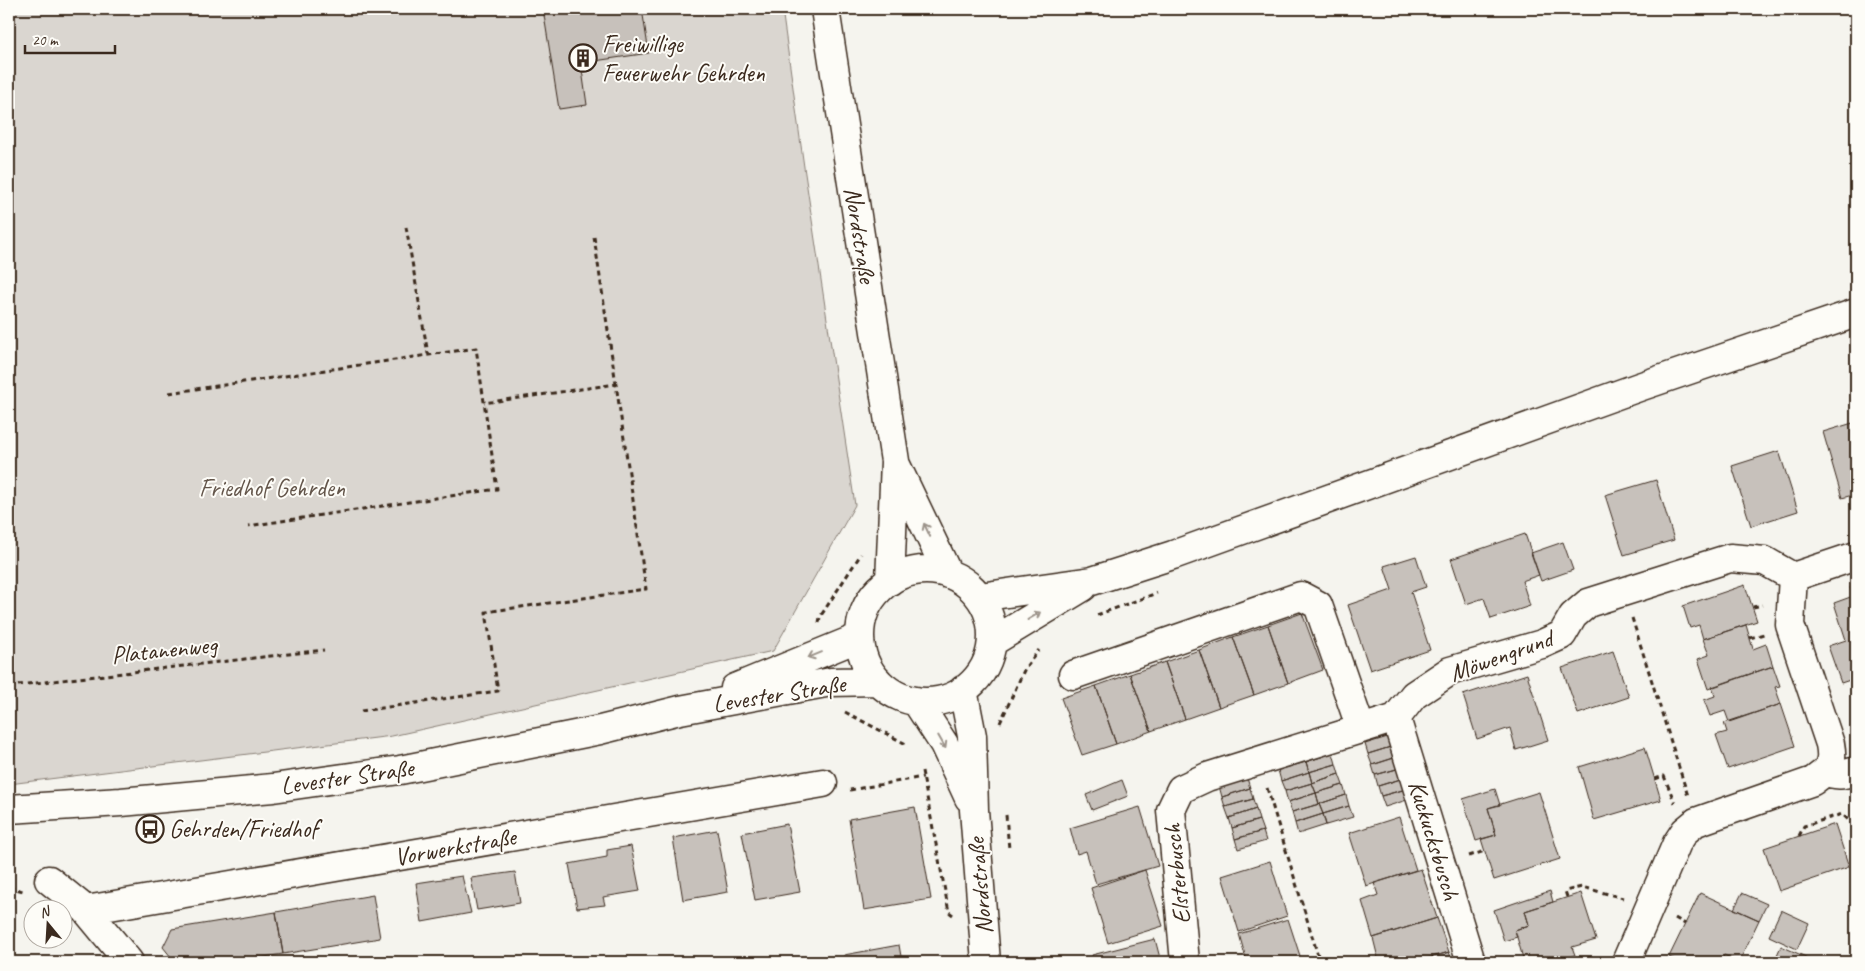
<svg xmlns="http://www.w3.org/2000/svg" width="1865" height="971" font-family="Caveat,sans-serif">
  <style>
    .green { fill: #dad6d0; stroke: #8a8077 }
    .building { fill: #c7c1bb; stroke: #3b2a1e }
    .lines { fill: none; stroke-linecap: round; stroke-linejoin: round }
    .minor-casing { stroke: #3b2a1e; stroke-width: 31 }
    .path { stroke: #3b2a1e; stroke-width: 3; stroke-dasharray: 5 4; stroke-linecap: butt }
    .minor { stroke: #fdfcf7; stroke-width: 28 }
    .oneway { stroke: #9c938a }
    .labels { text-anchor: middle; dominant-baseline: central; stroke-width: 4; stroke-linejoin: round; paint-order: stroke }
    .poi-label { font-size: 25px; fill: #3b2a1e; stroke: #fdfcf7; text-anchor: start }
    .street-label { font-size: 25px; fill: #3b2a1e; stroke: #fdfcf7 }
    .park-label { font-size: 25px; fill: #63554a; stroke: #fdfcf7 }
  </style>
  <rect width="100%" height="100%" fill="#f5f4ee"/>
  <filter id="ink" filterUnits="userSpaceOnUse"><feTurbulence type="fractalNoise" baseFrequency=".02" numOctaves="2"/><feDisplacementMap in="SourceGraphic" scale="10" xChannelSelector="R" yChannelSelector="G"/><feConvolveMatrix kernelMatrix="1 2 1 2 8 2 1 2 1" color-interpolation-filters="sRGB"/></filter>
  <g filter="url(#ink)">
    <path class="green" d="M 9,9 L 782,9 L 804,167 L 855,505 L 773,651 L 392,736 L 9,784 Z"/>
    <path class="building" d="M 543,9 L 642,9 L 649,53 L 581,63 L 587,105 L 559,109 Z
      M 1856,422 L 1856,494 L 1842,498 L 1823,432 Z
      M 1779,451 L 1798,511 L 1751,526 L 1732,466 Z
      M 1656,480 L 1674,540 L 1624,555 L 1605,495 Z
      M 1525,534 L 1539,575 L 1522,581 L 1530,606 L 1491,619 L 1484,598 L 1466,604 L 1451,559 Z
      M 1563,542 L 1573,570 L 1541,581 L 1531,553 Z
      M 1416,556 L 1426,587 L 1411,592 L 1430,650 L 1370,670 L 1348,605 L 1392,590 L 1384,566 Z
      M 1745,585 L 1757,621 L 1703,639 L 1699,625 L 1690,628 L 1683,606 Z
      M 1856,595 L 1856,678 L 1841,683 L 1828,646 L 1846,640 L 1834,603 Z
      M 1302,613 L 1323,670 L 1288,683 L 1268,625 Z
      M 1268,625 L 1288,683 L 1254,695 L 1233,637 Z
      M 1746,625 L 1753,649 L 1766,644 L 1773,666 L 1708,689 L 1698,659 L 1709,655 L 1703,639 Z
      M 1233,637 L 1254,695 L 1219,707 L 1199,650 Z
      M 1199,650 L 1219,707 L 1185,719 L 1165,662 Z
      M 1613,651 L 1629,697 L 1578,714 L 1562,668 Z
      M 1165,662 L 1185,719 L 1151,731 L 1130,674 Z
      M 1773,666 L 1780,686 L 1775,687 L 1781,704 L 1729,722 L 1725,711 L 1710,716 L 1704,700 L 1715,696 L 1712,687 Z
      M 1130,674 L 1151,731 L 1116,744 L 1096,686 Z
      M 1527,674 L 1548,740 L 1516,750 L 1510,728 L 1477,739 L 1463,695 Z
      M 1096,686 L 1116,744 L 1082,755 L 1061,698 Z
      M 1781,704 L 1795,746 L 1728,769 L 1716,735 L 1727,732 L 1724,723 Z
      M 1394,735 L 1397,745 L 1368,754 L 1365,744 Z
      M 1397,745 L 1400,756 L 1372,765 L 1368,754 Z
      M 1645,747 L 1661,800 L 1594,820 L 1579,767 Z
      M 1333,753 L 1336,764 L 1309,772 L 1306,762 Z
      M 1400,756 L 1404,767 L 1375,775 L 1372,765 Z
      M 1306,762 L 1309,772 L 1281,781 L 1278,770 Z
      M 1336,764 L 1339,774 L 1312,783 L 1309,772 Z
      M 1404,767 L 1407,777 L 1378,786 L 1375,775 Z
      M 1309,772 L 1312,783 L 1285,791 L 1281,781 Z
      M 1339,774 L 1343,785 L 1316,793 L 1312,783 Z
      M 1407,777 L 1410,788 L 1381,796 L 1378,786 Z
      M 1247,778 L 1250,788 L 1222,797 L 1219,786 Z
      M 1122,780 L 1128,796 L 1092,810 L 1086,795 Z
      M 1312,783 L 1316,793 L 1288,802 L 1285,791 Z
      M 1343,785 L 1346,795 L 1319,804 L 1316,793 Z
      M 1250,788 L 1253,799 L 1225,807 L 1222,797 Z
      M 1410,788 L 1413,798 L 1385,807 L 1381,796 Z
      M 1495,789 L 1500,805 L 1488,808 L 1496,835 L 1476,841 L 1463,799 Z
      M 1539,792 L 1560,859 L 1494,880 L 1481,839 L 1496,835 L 1488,808 Z
      M 1316,793 L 1319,804 L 1292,812 L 1288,802 Z
      M 1346,795 L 1349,806 L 1323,814 L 1319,804 Z
      M 1253,799 L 1256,809 L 1229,818 L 1225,807 Z
      M 1319,804 L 1323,814 L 1295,823 L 1292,812 Z
      M 1349,806 L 1353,817 L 1326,825 L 1323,814 Z
      M 915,807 L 931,899 L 864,910 L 849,819 Z
      M 1140,807 L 1158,866 L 1096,884 L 1086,851 L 1077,854 L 1070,828 Z
      M 1256,809 L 1259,820 L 1232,828 L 1229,818 Z
      M 1323,814 L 1326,825 L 1298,834 L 1295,823 Z
      M 1399,817 L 1416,870 L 1366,886 L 1349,833 Z
      M 1259,820 L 1263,831 L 1235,839 L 1232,828 Z
      M 787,824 L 800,892 L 755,900 L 742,833 Z
      M 1835,824 L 1849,867 L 1779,891 L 1764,848 Z
      M 717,830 L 728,892 L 683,900 L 673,838 Z
      M 1263,831 L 1266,841 L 1238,849 L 1235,839 Z
      M 631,846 L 640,891 L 603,897 L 605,905 L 577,908 L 569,864 L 607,857 L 607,850 Z
      M 1270,861 L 1287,916 L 1239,932 L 1222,876 Z
      M 1421,869 L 1437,918 L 1373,938 L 1362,901 L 1378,895 L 1374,883 Z
      M 1145,870 L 1163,926 L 1108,943 L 1091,888 Z
      M 515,872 L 520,903 L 477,910 L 471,878 Z
      M 462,876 L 471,913 L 422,922 L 416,883 Z
      M 1550,891 L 1553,902 L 1525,911 L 1529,925 L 1515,930 L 1517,937 L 1504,941 L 1494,910 Z
      M 1581,893 L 1596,940 L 1572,947 L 1575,955 L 1552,962 L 1524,962 L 1515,930 L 1529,925 L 1525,911 Z
      M 1700,893 L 1759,920 L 1739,962 L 1724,955 L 1721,962 L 1680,962 L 1669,957 Z
      M 1742,893 L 1767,904 L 1759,920 L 1734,909 Z
      M 373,895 L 380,938 L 283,954 L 276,912 Z
      M 1781,910 L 1809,923 L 1797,949 L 1769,936 Z
      M 276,912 L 283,954 L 233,962 L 175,962 L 163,947 L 172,929 Z
      M 1437,918 L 1449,952 L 1416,962 L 1379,962 L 1373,938 Z
      M 1288,919 L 1302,962 L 1247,962 L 1239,934 Z
      M 1155,939 L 1161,962 L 1094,962 L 1092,955 Z
      M 899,945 L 902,962 L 845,962 L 844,955 Z
      M 1781,946 L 1817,962 L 1774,962 Z
      M 1449,952 L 1453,962 L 1416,962 Z"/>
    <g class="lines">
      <g class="minor-casing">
        <path id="minor" d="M 825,9 L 895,461 L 890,581
          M 896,465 L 948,574
          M860 636a66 66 0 1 1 132 0a66 66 0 1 1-132 0Z
          M 1793,577 L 1790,625 L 1830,744 C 1832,755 1832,762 1826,771
          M 1793,577 L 1856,556
          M 980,597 L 1092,581 L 1173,555 L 1639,387 L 1856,313
          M 992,642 L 1083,587
          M 1073,675 L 1301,596 L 1318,605 L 1361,729
          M 735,688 L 860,637
          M 963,690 L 972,736 L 974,810 L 986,962
          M 916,701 L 944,744 L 969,798
          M 1396,718 L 1471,962
          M 9,809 L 121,802 L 273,788 L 400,770 L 600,730 L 680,710 L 831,682 L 878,681
          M 49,880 L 86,910 L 129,962
          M 86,910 L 823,783
          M 1185,962 L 1171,810 L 1181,789 L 1207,777 L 1396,718 L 1414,695 L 1450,671 L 1542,644 L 1562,635 L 1573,616 L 1588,603 L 1730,558 L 1765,561 L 1793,577
          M 1626,962 L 1677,843 L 1685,831 L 1696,822 L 1813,781 L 1826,771 C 1837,777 1845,774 1856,771"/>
      </g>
      <path class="path" d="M 406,227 L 428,354
        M 594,237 L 616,384
        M 169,393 L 476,348 L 497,489 L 248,526
        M 1851,587 L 1854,596
        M 1753,607 L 1762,605
        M 1097,615 L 1157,593
        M 1632,618 L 1688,796
        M 819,623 L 820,617 L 861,554
        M 1750,638 L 1764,634
        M 9,686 L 324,650
        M 361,711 L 498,691 L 486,612 L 646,589 L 616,384 L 484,403
        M 845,712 L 908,745
        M 1000,723 L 1025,668 L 1039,650
        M 922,771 L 949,912 L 953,915
        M 1655,779 L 1664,776 L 1675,803
        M 1267,788 L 1320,962
        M 850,790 L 923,777
        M 1006,815 L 1009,849
        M 1799,836 L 1804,826 L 1842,814 L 1856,827
        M 1469,856 L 1485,851
        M 9,887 L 23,891
        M 1567,897 L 1565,891 L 1582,887 L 1623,898
        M 1675,918 L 1685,924"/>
      <use href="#minor" class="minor"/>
    </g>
    <defs><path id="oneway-shaft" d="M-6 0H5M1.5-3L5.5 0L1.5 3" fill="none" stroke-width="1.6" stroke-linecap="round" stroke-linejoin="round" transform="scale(1.25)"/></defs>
    <g class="oneway">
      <use href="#oneway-shaft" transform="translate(927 530) rotate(-115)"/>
      <use href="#oneway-shaft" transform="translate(1034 616) rotate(-31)"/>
      <use href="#oneway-shaft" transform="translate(815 655) rotate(158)"/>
      <use href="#oneway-shaft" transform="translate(942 742) rotate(60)"/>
    </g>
  </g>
  <defs>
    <g id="building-ring" transform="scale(1.4375)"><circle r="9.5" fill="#fdfcf7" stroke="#3b2a1e" stroke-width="1.5"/><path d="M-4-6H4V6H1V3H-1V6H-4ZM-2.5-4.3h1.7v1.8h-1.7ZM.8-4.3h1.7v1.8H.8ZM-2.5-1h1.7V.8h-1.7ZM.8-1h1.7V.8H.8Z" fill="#3b2a1e"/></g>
    <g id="bus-ring" transform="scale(1.4375)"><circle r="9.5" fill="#fdfcf7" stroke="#3b2a1e" stroke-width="1.5"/><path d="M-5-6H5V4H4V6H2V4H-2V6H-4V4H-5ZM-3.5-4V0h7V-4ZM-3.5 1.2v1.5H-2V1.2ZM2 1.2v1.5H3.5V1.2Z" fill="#3b2a1e"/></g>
  </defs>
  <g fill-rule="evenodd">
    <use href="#building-ring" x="583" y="58"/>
    <use href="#bus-ring" x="150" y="829"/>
  </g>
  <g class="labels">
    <g class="poi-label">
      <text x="602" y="44">Freiwillige<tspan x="602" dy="29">Feuerwehr Gehrden</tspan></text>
      <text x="169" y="829">Gehrden/Friedhof</text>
    </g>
    <g class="street-label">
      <text transform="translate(860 235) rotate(81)">Nordstraße</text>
      <text transform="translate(164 650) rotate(-6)">Platanenweg</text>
      <text transform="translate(1501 656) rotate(-20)">Möwengrund</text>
      <text transform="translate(779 694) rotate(-9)">Levester Straße</text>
      <text transform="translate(347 777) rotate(-8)">Levester Straße</text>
      <text transform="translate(1434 840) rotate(73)">Kuckucksbusch</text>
      <text transform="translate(455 847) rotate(-10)">Vorwerkstraße</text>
      <text transform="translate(1177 874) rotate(-96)">Elsterbusch</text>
      <text transform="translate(980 886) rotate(-95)">Nordstraße</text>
    </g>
    <g class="park-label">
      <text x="272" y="488">Friedhof Gehrden</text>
    </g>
  </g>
  <rect width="1865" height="971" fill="none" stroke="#fdfcf7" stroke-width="30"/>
  <rect x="15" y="15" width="1835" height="941" fill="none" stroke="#3b2a1e" stroke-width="2" filter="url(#ink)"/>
  <g transform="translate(48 924) rotate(342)"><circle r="24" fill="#fdfcf7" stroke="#afa8a0"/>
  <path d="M0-4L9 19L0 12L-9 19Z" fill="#3b2a1e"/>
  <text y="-8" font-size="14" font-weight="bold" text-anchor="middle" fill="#3b2a1e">N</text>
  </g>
  <path d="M25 45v8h90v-8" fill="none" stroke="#3b2a1e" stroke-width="2.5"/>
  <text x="32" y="45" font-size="15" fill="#3b2a1e" stroke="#fdfcf7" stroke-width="4" paint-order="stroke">20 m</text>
</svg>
